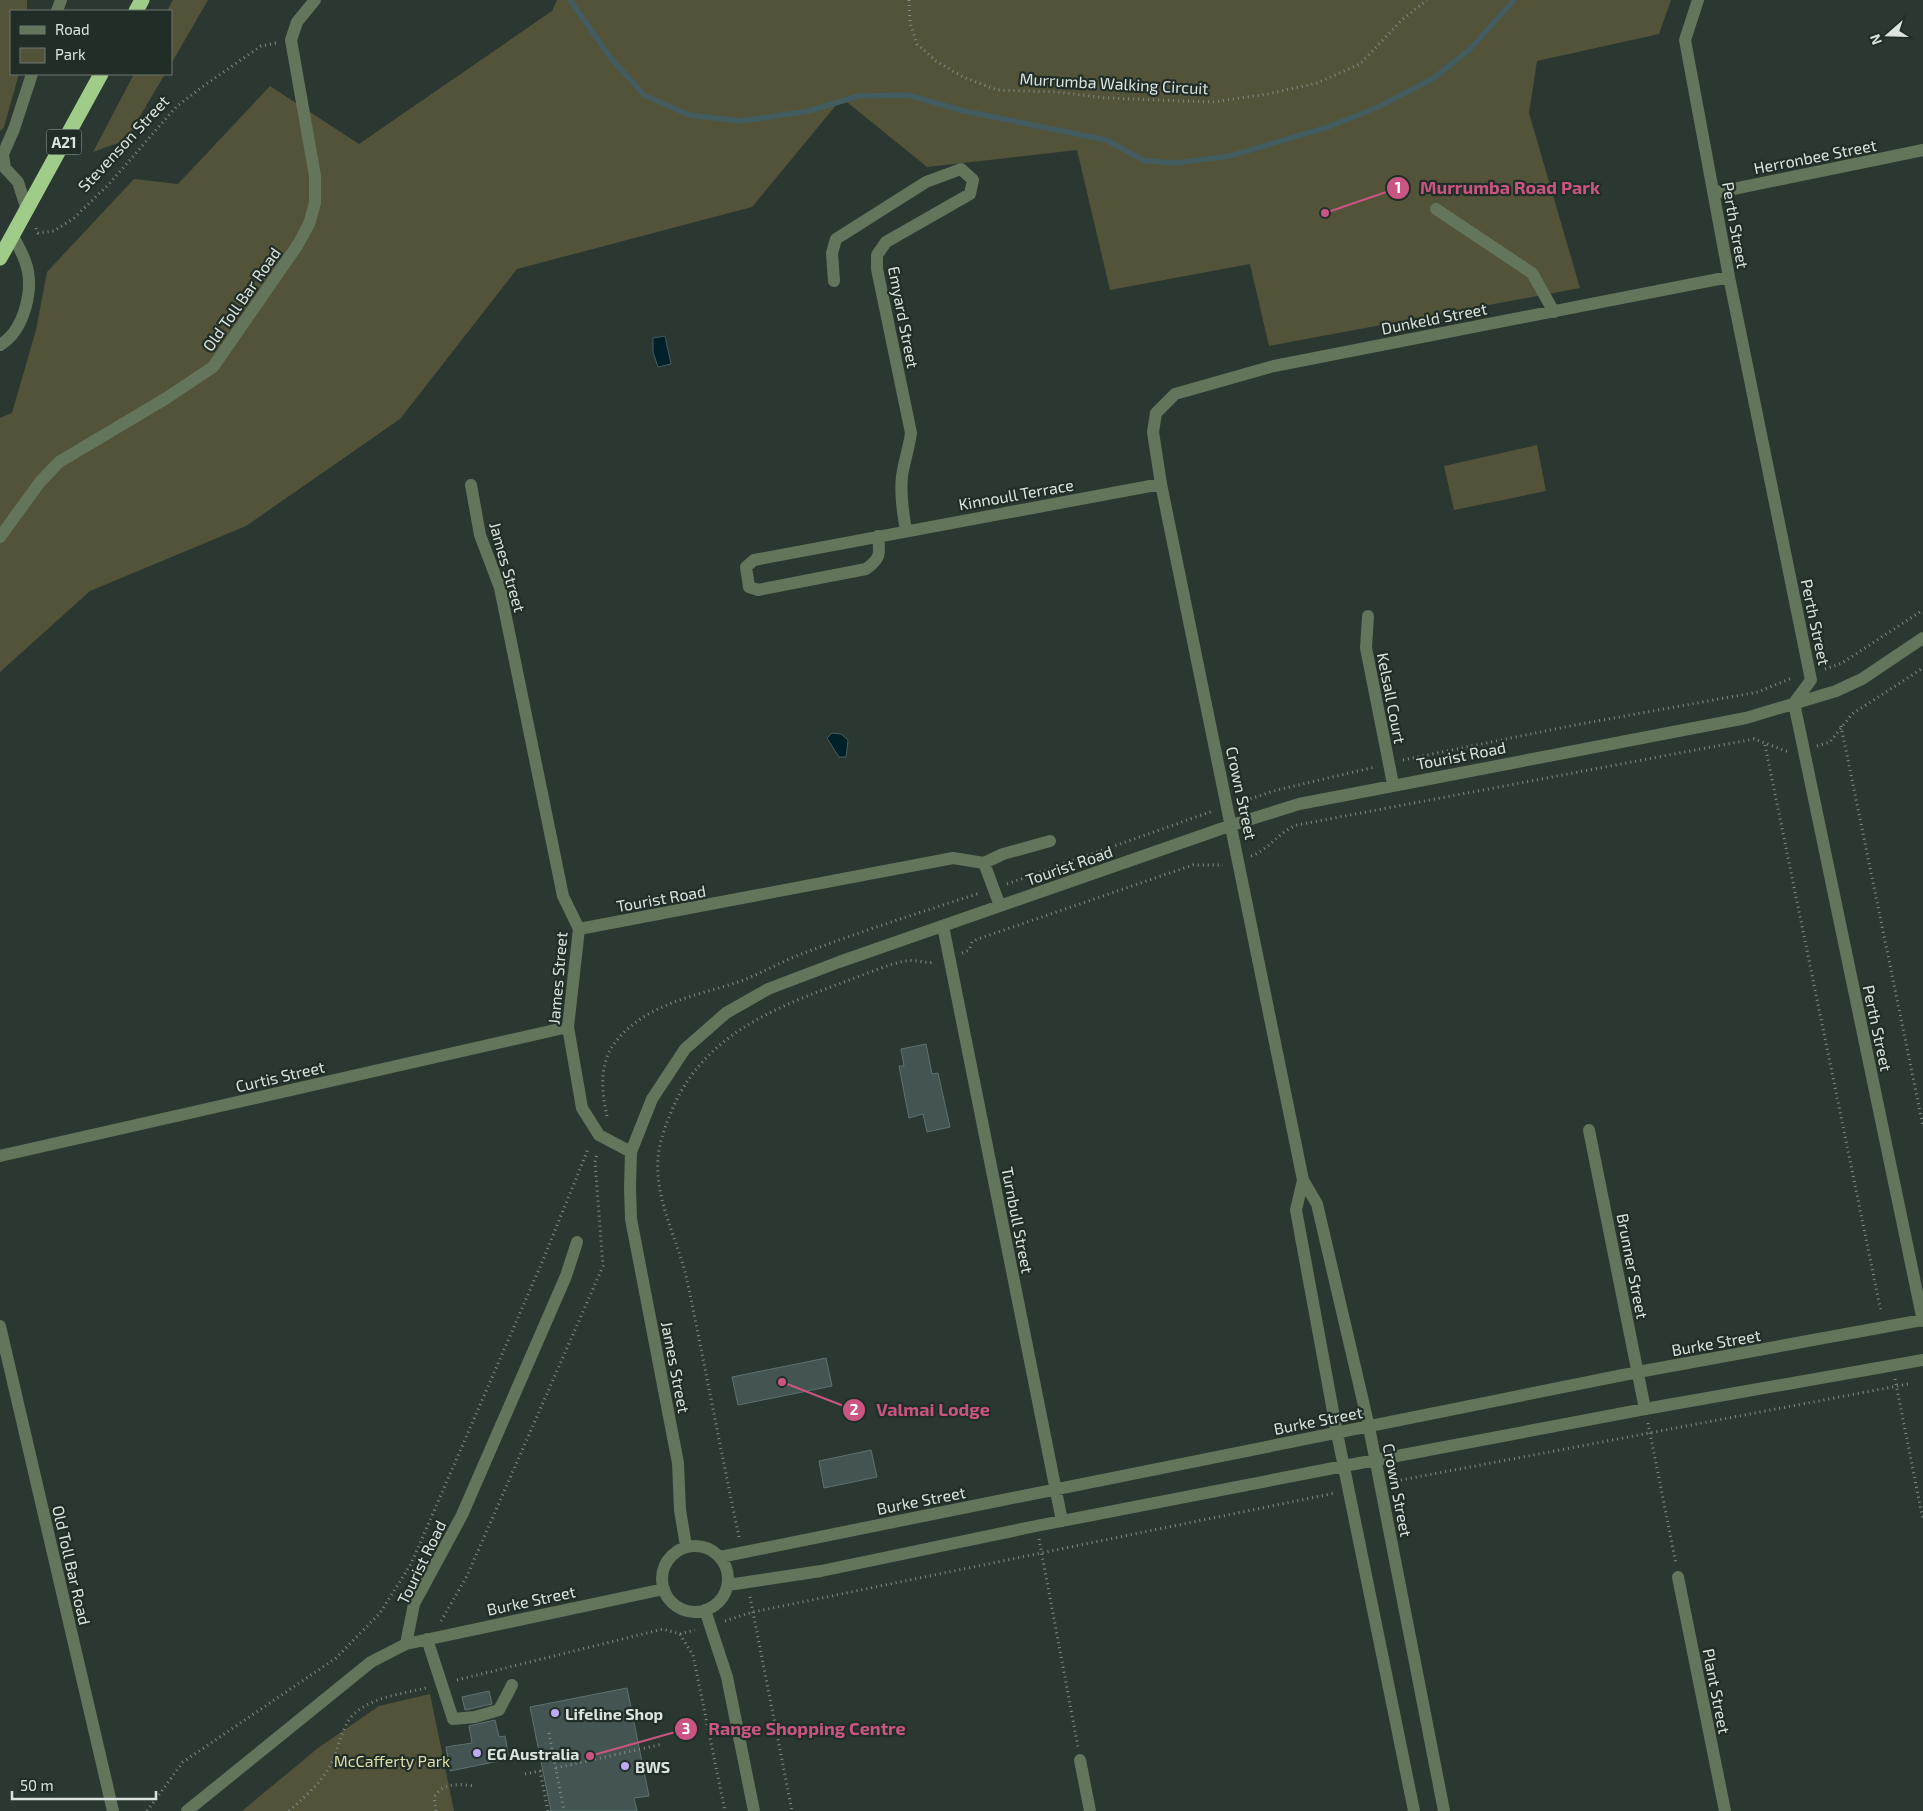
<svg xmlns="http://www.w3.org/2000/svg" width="1923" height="1811" font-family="'Exo 2',sans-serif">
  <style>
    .green { fill: #525339 }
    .water { fill: #002129; stroke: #425c60 }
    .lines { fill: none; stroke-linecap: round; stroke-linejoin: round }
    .stream { stroke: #425c60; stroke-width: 5.5 }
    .building { fill: #435453; stroke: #5f7170 }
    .path { stroke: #818c86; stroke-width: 3; stroke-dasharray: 1 4; stroke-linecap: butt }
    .minor { stroke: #63755a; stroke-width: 12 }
    .highway { stroke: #a0cc8a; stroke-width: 15 }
    .poi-dot { fill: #bda9f5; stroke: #212e27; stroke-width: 2 }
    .labels { text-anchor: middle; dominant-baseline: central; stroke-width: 4.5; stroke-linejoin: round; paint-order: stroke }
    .shield { fill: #212e27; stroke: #a4ada8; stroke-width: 1 }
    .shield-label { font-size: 15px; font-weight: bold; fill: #dce4df }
    .street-label { font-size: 16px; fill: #dce4df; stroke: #212e27 }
    .poi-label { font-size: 16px; font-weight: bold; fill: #dce4df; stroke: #212e27; text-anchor: start }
    .park-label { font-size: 16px; fill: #dbdca6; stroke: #212e27 }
    .leader { fill: none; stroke: #ca5583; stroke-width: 2 }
    .callout-dot { fill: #ca5583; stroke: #212e27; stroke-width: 2 }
    .mark-label { font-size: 15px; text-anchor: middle; font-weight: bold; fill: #fff }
    .callout-label { font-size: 18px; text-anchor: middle; font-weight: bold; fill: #ca5583; stroke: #212e27; stroke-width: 4.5; stroke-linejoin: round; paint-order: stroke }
  </style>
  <rect width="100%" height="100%" fill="#2b3831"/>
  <path class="green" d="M 0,0 L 27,0 L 27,11 L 11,11 L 11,74 L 19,74 L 4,127 L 0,131 Z
    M 173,0 L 208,0 L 171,64 L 171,11 L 167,11 Z
    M 557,0 L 1671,0 L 1659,34 L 1537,61 L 1529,113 L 1580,288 L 1269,346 L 1250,264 L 1110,290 L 1077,150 L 927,167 L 842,98 L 752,207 L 517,269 L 400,419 L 246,526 L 90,591 L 0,672 L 0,418 L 12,413 L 36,330 L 47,272 L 134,179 L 178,184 L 270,86 L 359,144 L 552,11 Z
    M 134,74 L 165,74 L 126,140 L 93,152 Z
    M 1537,445 L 1546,491 L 1454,510 L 1444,466 Z
    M 430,1694 L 454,1811 L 242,1811 L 318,1748 L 379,1706 Z"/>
  <path class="water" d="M 665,336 L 671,364 L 658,367 L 653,352 L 653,338 Z
    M 832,733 L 841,734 L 848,740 L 846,757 L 839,757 L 827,738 Z"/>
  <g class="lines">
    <path class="stream" d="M 570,0 L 610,57 L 644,95 L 689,115 L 741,121 L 809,111 L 858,96 L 907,95 L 964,111 L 1106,140 L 1145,161 L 1175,163 L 1230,156 L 1328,127 L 1378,107 L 1434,78 L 1471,48 L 1514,0"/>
  </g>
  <path class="building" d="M 926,1044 L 932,1074 L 938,1073 L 950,1127 L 927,1132 L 923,1114 L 909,1118 L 899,1066 L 904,1066 L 901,1049 Z
    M 826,1358 L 832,1386 L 738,1405 L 732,1377 Z
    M 871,1450 L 877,1477 L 824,1488 L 819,1461 Z
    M 627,1688 L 649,1796 L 634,1798 L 637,1811 L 551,1811 L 530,1707 Z
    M 489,1691 L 492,1704 L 465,1710 L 462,1697 Z
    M 495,1720 L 499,1737 L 505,1736 L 509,1759 L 450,1771 L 446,1747 L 472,1743 L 469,1726 Z"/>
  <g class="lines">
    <path class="path" d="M 909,0 L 910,23 L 917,44 L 936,61 L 963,77 L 997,90 L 1057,92 L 1106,98 L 1213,102 L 1268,94 L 1317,83 L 1360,64 L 1403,19 L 1427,0
      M 36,228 L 38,233 L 54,231 L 74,218 L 109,184 L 176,107 L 202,87 L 261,46 L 276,43
      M 1825,669 L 1842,663 L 1923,610
      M 1841,726 L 1923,1126
      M 1765,745 L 1881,1312
      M 1817,746 L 1830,742 L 1852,714 L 1923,668
      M 1403,760 L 1575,725 L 1758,692 L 1792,678
      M 1241,802 L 1277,790 L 1375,767
      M 1251,856 C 1269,850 1278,832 1297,825 L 1754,739 L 1789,752
      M 1007,884 L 1213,811
      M 962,953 L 969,950 L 972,942 L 978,939 L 1193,865 L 1223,865
      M 607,1116 C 601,1090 599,1061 617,1040 C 648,1003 696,996 738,982 C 761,974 782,961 804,953 C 862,931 921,912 980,893
      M 1895,1379 L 1923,1520
      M 1648,1423 L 1676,1564
      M 1396,1481 L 1908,1384
      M 739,1537 C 721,1452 705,1366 687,1280 C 678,1240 655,1201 658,1159 C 659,1144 664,1129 670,1115 C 700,1037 771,1009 844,982 C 864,975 885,965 905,961 C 916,959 925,964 935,962
      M 1039,1539 L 1078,1747
      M 750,1597 L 792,1811
      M 441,1621 L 467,1576 L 603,1266 L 595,1162 L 597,1154
      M 725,1621 L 753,1612 L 1335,1493
      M 680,1634 L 693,1655 L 725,1811
      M 457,1680 L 663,1629 L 680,1634 L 695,1630
      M 549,1733 L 564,1811
      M 556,1768 L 663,1744
      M 525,1774 L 540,1771 L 548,1811
      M 147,1811 L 183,1762 L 336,1658 L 380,1613 L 411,1564 L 543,1260 L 588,1149
      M 289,1811 C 308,1794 326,1779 335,1755 C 340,1742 342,1728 352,1716 C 370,1697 402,1694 426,1688
      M 436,1811 L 434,1798 C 442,1782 459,1784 474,1786"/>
    <path class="minor" d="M 1698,0 L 1685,40 L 1729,277 L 1811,680 L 1794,703 L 1923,1321
      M 57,11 L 61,0
      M 1714,193 L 1923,150
      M 1436,209 L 1532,273 L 1554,312
      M 27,210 L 18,182 L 5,168 L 3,154 L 14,129 L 32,74
      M 834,281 L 832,253 L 836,239 L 926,182 L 961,169 L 973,180 L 970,194 L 886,242 L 877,255 L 877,269 L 911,433 C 909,448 904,462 902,476 C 900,494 903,513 906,531
      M 0,345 C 25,330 35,287 25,261 C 22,252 17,244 13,236
      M 471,485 L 480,535 L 500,588 L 563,896 L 579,929 L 568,1027 L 582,1108 L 599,1135 L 631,1152
      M 878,536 C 880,554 881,558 866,569 L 758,590 L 749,587 L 746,567 L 754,560 L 1161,484
      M 0,537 L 40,482 L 59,462 L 165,399 L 213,367 L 297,246 L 309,224 L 315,203 L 315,176 L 291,40 L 297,22 L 315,0
      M 1368,616 L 1366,648 L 1393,784
      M 984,863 L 1003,854 L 1050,841
      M 943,926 L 1062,1521
      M 579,929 L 953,858 L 984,863 L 1000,906
      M 1589,1130 L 1645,1409
      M 0,1156 L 568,1027
      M 1303,1180 L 1296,1210 L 1337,1433 L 1414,1811
      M 0,1326 L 113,1811
      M 686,1546 L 680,1510 L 678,1463 L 631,1219 L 630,1187 L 631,1152 L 652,1099 L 685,1049 L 726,1013 L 768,989 L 839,962 L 1232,825 L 1299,804 L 1746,718 L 1836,691 L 1862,679 L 1923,638
      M662 1579a33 33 0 1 1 66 0a33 33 0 1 1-66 0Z
      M 720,1557 L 1638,1372 L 1923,1320
      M 1678,1577 L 1725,1811
      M 728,1585 L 821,1571 L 1036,1526 L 1344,1466 L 1645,1409 L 1923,1360
      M 705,1610 L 727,1677 L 754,1811
      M 427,1639 L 453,1719 L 475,1717 L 499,1710 L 512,1685
      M 406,1644 L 414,1604 L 462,1515 L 566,1276 L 577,1242
      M 1080,1760 L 1090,1811
      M 187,1811 L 371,1662 L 406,1644 L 664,1589
      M 1444,1811 L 1369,1427 L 1317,1204 L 1303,1180 L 1161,484 L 1153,432 L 1156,413 L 1175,394 L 1274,366 L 1729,277"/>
    <path class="highway" d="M 136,11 L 142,0
      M 0,258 L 101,74"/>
  </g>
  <g class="poi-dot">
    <circle cx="555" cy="1713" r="5"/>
    <circle cx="477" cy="1753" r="5"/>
    <circle cx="625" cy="1766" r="5"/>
  </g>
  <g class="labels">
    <rect class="shield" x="46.5" y="129.5" width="35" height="25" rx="4"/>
    <g class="shield-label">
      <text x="64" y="142">A21</text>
    </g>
    <g class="street-label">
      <text transform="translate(1114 83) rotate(3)">Murrumba Walking Circuit</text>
      <text transform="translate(123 143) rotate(-47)">Stevenson Street</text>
      <text transform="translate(1815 156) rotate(-11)">Herronbee Street</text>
      <text transform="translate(1736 225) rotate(80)">Perth Street</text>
      <text transform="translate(241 299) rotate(-55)">Old Toll Bar Road</text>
      <text transform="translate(904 317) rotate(79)">Emyard Street</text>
      <text transform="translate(1434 318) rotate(-11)">Dunkeld Street</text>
      <text transform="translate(1016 494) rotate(-10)">Kinnoull Terrace</text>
      <text transform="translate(508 567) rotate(74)">James Street</text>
      <text transform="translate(1816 622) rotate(78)">Perth Street</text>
      <text transform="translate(1392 698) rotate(79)">Kelsall Court</text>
      <text transform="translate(1461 755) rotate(-11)">Tourist Road</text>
      <text transform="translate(1242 793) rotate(78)">Crown Street</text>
      <text transform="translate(1069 865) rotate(-19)">Tourist Road</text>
      <text transform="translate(661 898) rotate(-10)">Tourist Road</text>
      <text transform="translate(557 978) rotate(-85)">James Street</text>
      <text transform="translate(1878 1028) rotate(78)">Perth Street</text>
      <text transform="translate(280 1076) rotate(-13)">Curtis Street</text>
      <text transform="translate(1018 1220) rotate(79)">Turnbull Street</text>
      <text transform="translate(1633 1266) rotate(79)">Brunner Street</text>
      <text transform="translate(1716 1342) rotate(-10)">Burke Street</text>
      <text transform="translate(676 1367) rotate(79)">James Street</text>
      <text transform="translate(1318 1420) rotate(-11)">Burke Street</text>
      <text transform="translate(1398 1490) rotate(79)">Crown Street</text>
      <text transform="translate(921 1500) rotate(-11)">Burke Street</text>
      <text transform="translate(421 1562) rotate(-64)">Tourist Road</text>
      <text transform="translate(72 1565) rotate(77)">Old Toll Bar Road</text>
      <text transform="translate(531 1600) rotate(-12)">Burke Street</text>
      <text transform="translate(1717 1691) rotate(79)">Plant Street</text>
    </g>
    <g class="poi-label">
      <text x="565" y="1713">Lifeline Shop</text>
      <text x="487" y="1753">EG Australia</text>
      <text x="635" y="1766">BWS</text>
    </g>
    <g class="park-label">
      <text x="392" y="1760">McCafferty Park</text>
    </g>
  </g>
  <path class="leader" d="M1325 213L1398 188M782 1382L854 1410M590 1756L686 1729"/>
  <g class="callout-dot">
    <circle cx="1325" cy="213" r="5"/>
    <circle cx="782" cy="1382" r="5"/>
    <circle cx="590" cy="1756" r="5"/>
    <circle cx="1398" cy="188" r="12"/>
    <circle cx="854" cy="1410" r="12"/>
    <circle cx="686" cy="1729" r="12"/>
  </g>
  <g class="mark-label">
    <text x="1398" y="193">1</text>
    <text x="854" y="1415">2</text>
    <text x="686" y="1734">3</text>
  </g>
  <g class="callout-label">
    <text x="1510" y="194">Murrumba Road Park</text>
    <text x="933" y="1416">Valmai Lodge</text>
    <text x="807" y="1735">Range Shopping Centre</text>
  </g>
  <rect x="10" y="10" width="162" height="65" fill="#212e27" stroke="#6c7771"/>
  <rect x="20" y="26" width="25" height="8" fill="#63755a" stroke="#6c7771"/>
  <text x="55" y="35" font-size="15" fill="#dce4df">Road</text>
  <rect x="20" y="48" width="25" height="15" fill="#525339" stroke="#6c7771"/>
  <text x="55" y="60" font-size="15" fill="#dce4df">Park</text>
  <g transform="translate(1888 35) rotate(250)" stroke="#212e27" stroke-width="4" paint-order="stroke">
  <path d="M0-4L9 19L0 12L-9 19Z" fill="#dce4df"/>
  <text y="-8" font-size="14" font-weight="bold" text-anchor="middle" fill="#dce4df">N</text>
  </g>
  <path d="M12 1791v8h144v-8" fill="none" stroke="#dce4df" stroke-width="2.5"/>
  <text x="20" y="1791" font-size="15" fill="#dce4df" stroke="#212e27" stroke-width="4" paint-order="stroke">50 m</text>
</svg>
